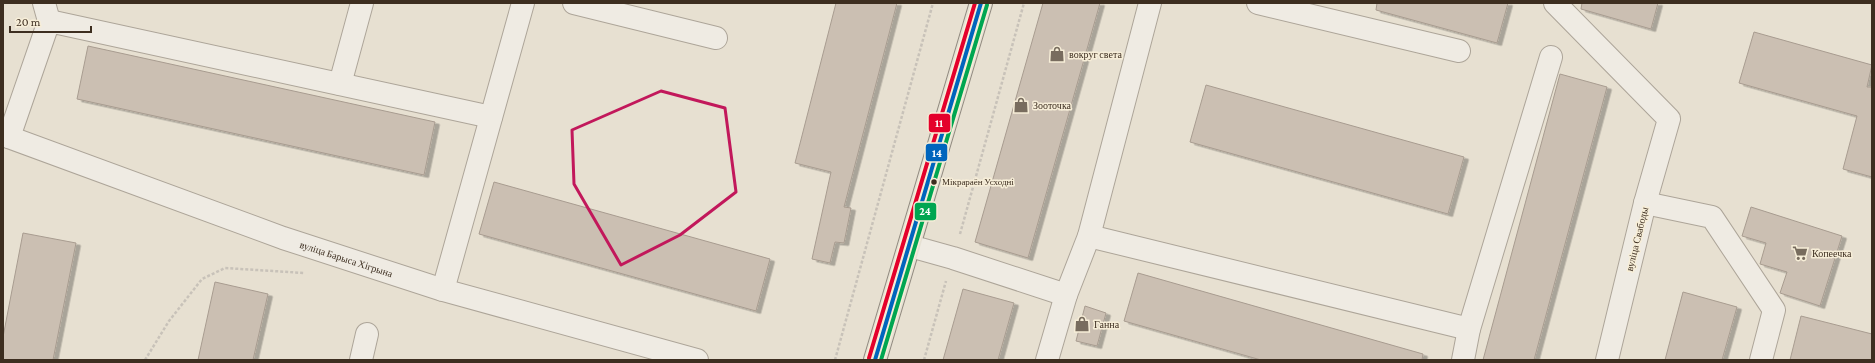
<svg xmlns="http://www.w3.org/2000/svg" width="1875" height="363" font-family="'Crimson Pro',serif">
  <style>
    .building { fill: #cbbfb2; stroke: #a89c90; filter: url(#shadow) }
    .lines { fill: none; stroke-linecap: round; stroke-linejoin: round }
    .minor-casing { stroke: #ada599; stroke-width: 24 }
    .major-casing { stroke: #928b80; stroke-width: 24 }
    .path { stroke: #c8c2b9; stroke-width: 2.5; stroke-dasharray: 3 2; stroke-linecap: butt }
    .minor { stroke: #efebe3; stroke-width: 22 }
    .major { stroke: #e6e1d4; stroke-width: 22 }
    .bus-1-casing { stroke: #f7eed8; stroke-width: 7 }
    .bus-2-casing { stroke: #f7eed8; stroke-width: 7 }
    .bus-3-casing { stroke: #f7eed8; stroke-width: 7 }
    .bus-1 { stroke: #0065bd; stroke-width: 4 }
    .bus-2 { stroke: #00a651; stroke-width: 4 }
    .bus-3 { stroke: #e4002b; stroke-width: 4 }
    .marked { fill: none; stroke: #c2185b; stroke-width: 3; stroke-linejoin: round }
    .bus-dot { fill: #3d2e20; stroke: #f7eed8; stroke-width: 1.5 }
    .labels { text-anchor: middle; dominant-baseline: central; stroke-width: 3; stroke-linejoin: round; paint-order: stroke }
    .bus-label { font-size: 9px; fill: #3d2e20; stroke: #f7eed8; text-anchor: start }
    .poi-label { font-size: 10px; fill: #3d2e20; stroke: #f7eed8; text-anchor: start }
    .street-label { font-size: 10px; fill: #3d2e20; stroke: #f7eed8 }
    .line-badge { stroke: #f7eed8; stroke-width: 1.5 }
    .badge-label { font-size: 11px; text-anchor: middle; font-weight: bold; fill: #fff }
  </style>
  <defs>
    <filter id="shadow"><feDropShadow dx="4.5" dy="2.5" stdDeviation="0" flood-color="#0004"/></filter>
  </defs>
  <rect width="100%" height="100%" fill="#e7e0d1"/>
  <path class="building" d="M 836,3 L 897,3 L 844,207 L 851,208 L 844,243 L 835,242 L 830,263 L 812,259 L 831,172 L 795,163 Z
    M 1043,3 L 1100,3 L 1028,258 L 975,242 Z
    M 1377,3 L 1508,3 L 1497,43 L 1376,10 Z
    M 1582,3 L 1658,3 L 1651,29 L 1581,9 Z
    M 1754,32 L 1872,65 L 1867,87 L 1872,87 L 1872,177 L 1843,169 L 1857,116 L 1739,83 Z
    M 88,46 L 435,122 L 424,175 L 77,99 Z
    M 1560,74 L 1607,87 L 1534,360 L 1483,360 Z
    M 1206,85 L 1464,157 L 1448,214 L 1190,142 Z
    M 494,182 L 770,259 L 756,311 L 479,234 Z
    M 1751,207 L 1842,236 L 1820,306 L 1780,293 L 1787,272 L 1760,264 L 1766,243 L 1742,236 Z
    M 23,233 L 76,243 L 53,360 L 3,360 L 3,337 Z
    M 1138,273 L 1423,354 L 1422,360 L 1261,360 L 1124,321 Z
    M 215,282 L 268,294 L 253,360 L 198,360 Z
    M 963,289 L 1014,303 L 998,360 L 943,360 Z
    M 1683,292 L 1737,307 L 1722,360 L 1665,360 Z
    M 1085,306 L 1106,313 L 1097,346 L 1076,341 Z
    M 1801,316 L 1872,334 L 1872,360 L 1790,360 Z"/>
  <g class="lines">
    <g class="minor-casing">
      <g id="minor">
        <path d="M 44,3 L 49,21"/>
        <path d="M 574,3 L 716,38"/>
        <path d="M 1258,3 L 1459,51"/>
        <path d="M 1555,3 L 1669,119 L 1645,203 L 1607,360"/>
        <path d="M 340,84 L 362,3"/>
        <path id="s1" d="M 3,135 L 283,238 L 443,290 L 697,360"/>
        <path d="M 9,137 L 49,21 L 491,117"/>
        <path d="M 1645,203 L 1712,217 L 1774,310 L 1761,360"/>
        <path d="M 1089,236 L 1469,329"/>
        <path d="M 910,246 L 953,258 L 1066,295"/>
        <path d="M 443,290 L 523,3"/>
        <path d="M 361,360 L 367,334"/>
        <path d="M 1047,360 L 1066,295 L 1089,236 L 1150,3"/>
        <path d="M 1463,360 L 1469,329 L 1551,57"/>
      </g>
    </g>
    <g class="major-casing">
      <path id="major" d="M 875,360 L 981,3"/>
    </g>
    <path class="path" d="M 960,234 L 1024,3
      M 145,360 L 169,321 L 202,279 L 225,268 L 304,273
      M 835,360 L 933,3
      M 924,360 L 946,281"/>
    <use href="#minor" class="minor"/>
    <use href="#major" class="major"/>
    <g class="bus-1-casing">
      <path id="bus-1" d="M 875,360 L 981,3"/>
    </g>
    <g class="bus-2-casing">
      <path id="bus-2" d="M 881,360 L 987,5"/>
    </g>
    <g class="bus-3-casing">
      <path id="bus-3" d="M 869,358 L 975,3"/>
    </g>
    <use href="#bus-1" class="bus-1"/>
    <use href="#bus-2" class="bus-2"/>
    <use href="#bus-3" class="bus-3"/>
  </g>
  <path class="marked" d="M 661,91 L 725,108 L 736,192 L 680,235 L 621,265 L 574,184 L 572,130 Z"/>
  <defs>
    <g id="shop-bare" transform="scale(1.2)"><path d="M-5-2.5h2.3a2.7 3.5 0 0 1 5.4 0H5L5.5 6h-11ZM-1.5-2.5h3a1.5 2.3 0 0 0-3 0Z" fill="#786c5e" stroke="#f7eed8" stroke-width="2.5" paint-order="stroke"/></g>
    <g id="supermarket-bare" transform="scale(1.2)"><path d="M-6-5.5h2.5l.6 2H6L4.5 2H-2.5L-4.4-4H-6ZM-1.5 3.2a1.3 1.3 0 1 0 .1 0ZM3 3.2a1.3 1.3 0 1 0 .1 0Z" fill="#786c5e" stroke="#f7eed8" stroke-width="2.5" paint-order="stroke"/></g>
  </defs>
  <g fill-rule="evenodd">
    <use href="#shop-bare" x="1057" y="54"/>
    <use href="#shop-bare" x="1021" y="105"/>
    <use href="#supermarket-bare" x="1800" y="253"/>
    <use href="#shop-bare" x="1082" y="324"/>
  </g>
  <circle class="bus-dot" cx="934" cy="182" r="3.5"/>
  <g class="labels">
    <g class="bus-label">
      <text x="942" y="182">Мікрараён Усходні</text>
    </g>
    <g class="poi-label">
      <text x="1069" y="54">вокруг света</text>
      <text x="1033" y="105">Зооточка</text>
      <text x="1812" y="253">Копеечка</text>
      <text x="1094" y="324">Ганна</text>
    </g>
    <g class="street-label">
      <text transform="translate(1637 239) rotate(-76)">вуліца Свабоды</text>
      <text stroke="none"><textPath href="#s1" startOffset="365">вуліца Барыса Хігрына</textPath></text>
    </g>
  </g>
  <g class="line-badge">
    <rect x="928" y="113" width="23" height="20" rx="4" fill="#e4002b"/>
    <rect x="925" y="143" width="23" height="19" rx="4" fill="#0065bd"/>
    <rect x="914" y="202" width="23" height="19" rx="4" fill="#00a651"/>
  </g>
  <g class="badge-label">
    <text x="939" y="127">11</text>
    <text x="937" y="157">14</text>
    <text x="925" y="215">24</text>
  </g>
  <rect width="1875" height="363" fill="none" stroke="#3d2e20" stroke-width="8"/>
  <path d="M10 26v6h81v-6" fill="none" stroke="#3d2e20" stroke-width="2"/>
  <text x="16" y="26" font-size="12" fill="#3d2e20" stroke="#f7eed8" stroke-width="3" paint-order="stroke">20 m</text>
</svg>
